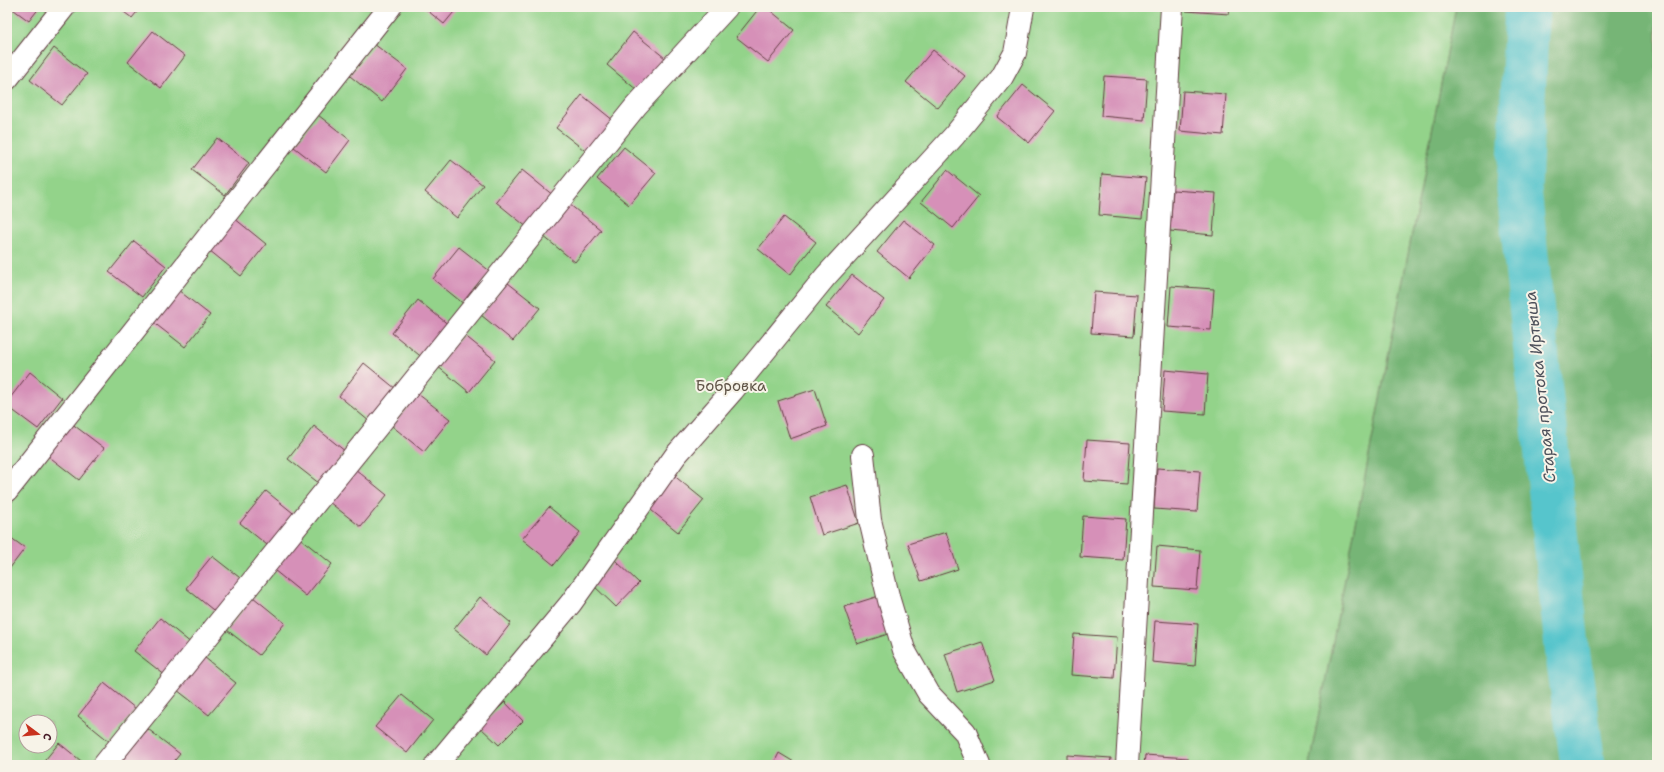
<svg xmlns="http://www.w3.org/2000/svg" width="1664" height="772" font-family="'Shantell Sans',sans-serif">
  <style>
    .green { fill: #93d38a; stroke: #6e795a; fill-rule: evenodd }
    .forest { fill: #76b576; stroke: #606a50 }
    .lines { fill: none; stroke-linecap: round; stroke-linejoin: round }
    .river { stroke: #57c5cc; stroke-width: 45 }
    .building { fill: #d690b8 }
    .street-casing { stroke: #623c41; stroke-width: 24 }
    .street { stroke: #fff; stroke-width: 22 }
    .labels { text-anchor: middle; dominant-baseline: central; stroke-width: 4; stroke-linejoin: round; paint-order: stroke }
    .park-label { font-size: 15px; fill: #605548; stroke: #f7f3e8 }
    .water-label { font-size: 16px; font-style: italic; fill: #4e515b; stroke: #f7f3e8 }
  </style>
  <rect width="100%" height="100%" fill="#f7f3e8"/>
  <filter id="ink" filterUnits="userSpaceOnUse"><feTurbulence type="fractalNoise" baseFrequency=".025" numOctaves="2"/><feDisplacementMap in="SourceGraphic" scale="8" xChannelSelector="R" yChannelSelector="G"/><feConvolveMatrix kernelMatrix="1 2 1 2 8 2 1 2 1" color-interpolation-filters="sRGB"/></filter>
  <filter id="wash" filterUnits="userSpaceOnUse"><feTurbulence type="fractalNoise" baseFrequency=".012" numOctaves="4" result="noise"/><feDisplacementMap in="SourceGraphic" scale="16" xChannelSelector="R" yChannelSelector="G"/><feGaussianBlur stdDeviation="0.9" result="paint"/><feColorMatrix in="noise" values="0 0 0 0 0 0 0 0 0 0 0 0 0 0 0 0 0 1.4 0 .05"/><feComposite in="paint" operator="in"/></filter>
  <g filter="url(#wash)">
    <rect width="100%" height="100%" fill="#eddfbe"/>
    <path class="green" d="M 7,7 L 1456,7 L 1309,765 L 7,765 ZM 26,722 L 50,722 L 50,746 L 26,746 Z"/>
    <path class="forest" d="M 1456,7 L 1657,7 L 1657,765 L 1309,765 Z"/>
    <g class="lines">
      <path class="river" d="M 1527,7 L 1519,189 L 1568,656 L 1583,765"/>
    </g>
    <g id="blocks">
      <path class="building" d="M 10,7 L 40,7 L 29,21 Z
        M 117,7 L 141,7 L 132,18 Z
        M 423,7 L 458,7 L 444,24 Z
        M 760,7 L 766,7 L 794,30 L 768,62 L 736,37 Z
        M 1186,7 L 1230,7 L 1229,14 L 1186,11 Z
        M 153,31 L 185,56 L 161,88 L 128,62 Z
        M 633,32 L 665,58 L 638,91 L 607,65 Z
        M 374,44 L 407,69 L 382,102 L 350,76 Z
        M 54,48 L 87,74 L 62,105 L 30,80 Z
        M 933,50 L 965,76 L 938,108 L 906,82 Z
        M 1104,76 L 1147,79 L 1144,120 L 1101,116 Z
        M 1023,85 L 1055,111 L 1029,143 L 997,117 Z
        M 1183,91 L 1226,94 L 1223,135 L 1180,131 Z
        M 582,95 L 614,121 L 588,153 L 556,128 Z
        M 318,115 L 350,140 L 326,172 L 294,147 Z
        M 217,138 L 249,163 L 225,195 L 192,170 Z
        M 624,147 L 656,173 L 629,205 L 597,179 Z
        M 451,160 L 483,185 L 457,218 L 425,192 Z
        M 522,170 L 554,196 L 528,228 L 496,202 Z
        M 947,170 L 979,196 L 953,228 L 921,202 Z
        M 1102,174 L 1146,178 L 1142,219 L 1099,215 Z
        M 1173,190 L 1216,193 L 1213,235 L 1170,231 Z
        M 569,204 L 601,230 L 575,262 L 543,236 Z
        M 784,217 L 816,242 L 790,275 L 758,249 Z
        M 234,218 L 266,244 L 241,276 L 209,250 Z
        M 903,220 L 935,245 L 909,278 L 877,252 Z
        M 134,241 L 166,266 L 142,297 L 109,272 Z
        M 459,247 L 491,272 L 465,305 L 433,279 Z
        M 852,275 L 884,300 L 858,333 L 826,307 Z
        M 508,283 L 540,308 L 513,341 L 481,315 Z
        M 1171,286 L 1214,289 L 1211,330 L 1168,327 Z
        M 178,290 L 210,315 L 185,347 L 153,322 Z
        M 1094,292 L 1137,295 L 1134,336 L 1091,333 Z
        M 418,300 L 450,326 L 424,359 L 392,333 Z
        M 463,334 L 495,360 L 469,392 L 437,366 Z
        M 364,363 L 396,389 L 370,422 L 339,396 Z
        M 1165,370 L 1208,374 L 1205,414 L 1162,411 Z
        M 30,372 L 62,398 L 38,429 L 7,406 L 7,402 Z
        M 815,389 L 827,426 L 790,439 L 778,401 Z
        M 418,394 L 450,419 L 424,452 L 392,426 Z
        M 71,423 L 104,448 L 79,480 L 47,455 Z
        M 314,426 L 346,452 L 320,484 L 288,459 Z
        M 1087,440 L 1130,443 L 1127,484 L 1084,481 Z
        M 1157,468 L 1200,471 L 1197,512 L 1154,509 Z
        M 355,469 L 387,495 L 361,527 L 329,502 Z
        M 672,474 L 704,500 L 678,532 L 646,506 Z
        M 847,485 L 859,523 L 822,535 L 810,497 Z
        M 266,491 L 298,517 L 272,549 L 240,523 Z
        M 549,507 L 580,532 L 554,565 L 522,539 Z
        M 1083,516 L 1126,519 L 1123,560 L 1080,557 Z
        M 946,532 L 958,569 L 921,581 L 908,544 Z
        M 7,535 L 25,548 L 7,572 Z
        M 300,538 L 332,564 L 306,596 L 274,570 Z
        M 1157,546 L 1200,550 L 1197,590 L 1154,587 Z
        M 212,556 L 244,581 L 218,614 L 186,588 Z
        M 615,560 L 639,583 L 616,607 L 592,584 Z
        M 882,595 L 894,632 L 857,644 L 844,607 Z
        M 253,597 L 285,623 L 259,655 L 227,630 Z
        M 480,597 L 511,623 L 486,655 L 454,629 Z
        M 160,618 L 192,644 L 166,676 L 134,651 Z
        M 1155,621 L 1198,624 L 1195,666 L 1152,662 Z
        M 1074,634 L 1117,637 L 1114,678 L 1071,675 Z
        M 982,642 L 995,680 L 957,692 L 945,654 Z
        M 204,657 L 236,683 L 209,715 L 177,690 Z
        M 104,683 L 136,709 L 110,742 L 78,716 Z
        M 402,695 L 433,720 L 407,753 L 375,727 Z
        M 505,702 L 523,721 L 499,745 L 480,727 Z
        M 148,729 L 180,754 L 171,765 L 126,765 L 121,761 Z
        M 59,743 L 86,765 L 41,765 Z
        M 779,753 L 799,765 L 773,765 Z
        M 1067,755 L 1111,758 L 1110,765 L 1067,765 Z
        M 1145,755 L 1188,758 L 1187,765 L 1144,765 Z"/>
    </g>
  </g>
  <g filter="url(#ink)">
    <use href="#blocks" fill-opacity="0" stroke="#623c41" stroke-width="1"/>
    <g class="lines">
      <g class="street-casing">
        <path id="street" d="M 7,79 L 64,7
          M 863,455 L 870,520 L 889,600 L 904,650 L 929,694 L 965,732 L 979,765
          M 7,491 L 390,7
          M 104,765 L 636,106 L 727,7
          M 436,765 L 571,603 L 676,455 L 733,390 L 826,276 L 954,136 L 1002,77 L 1015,53 L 1023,8
          M 1127,765 L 1172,7"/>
      </g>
      <use href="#street" class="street"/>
    </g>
  </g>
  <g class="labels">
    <g class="park-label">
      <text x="731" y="386">Бобровка</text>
    </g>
    <g class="water-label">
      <text transform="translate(1540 387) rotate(-96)">Старая протока Иртыша</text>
    </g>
  </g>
  <rect width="1664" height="772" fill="none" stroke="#f7f3e8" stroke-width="24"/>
  <g transform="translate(38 734) rotate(106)"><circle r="19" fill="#f7f3e8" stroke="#b29e9c"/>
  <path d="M0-3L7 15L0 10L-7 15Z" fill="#c8321e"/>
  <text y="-6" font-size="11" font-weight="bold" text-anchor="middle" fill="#4a1f2b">С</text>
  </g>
</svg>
